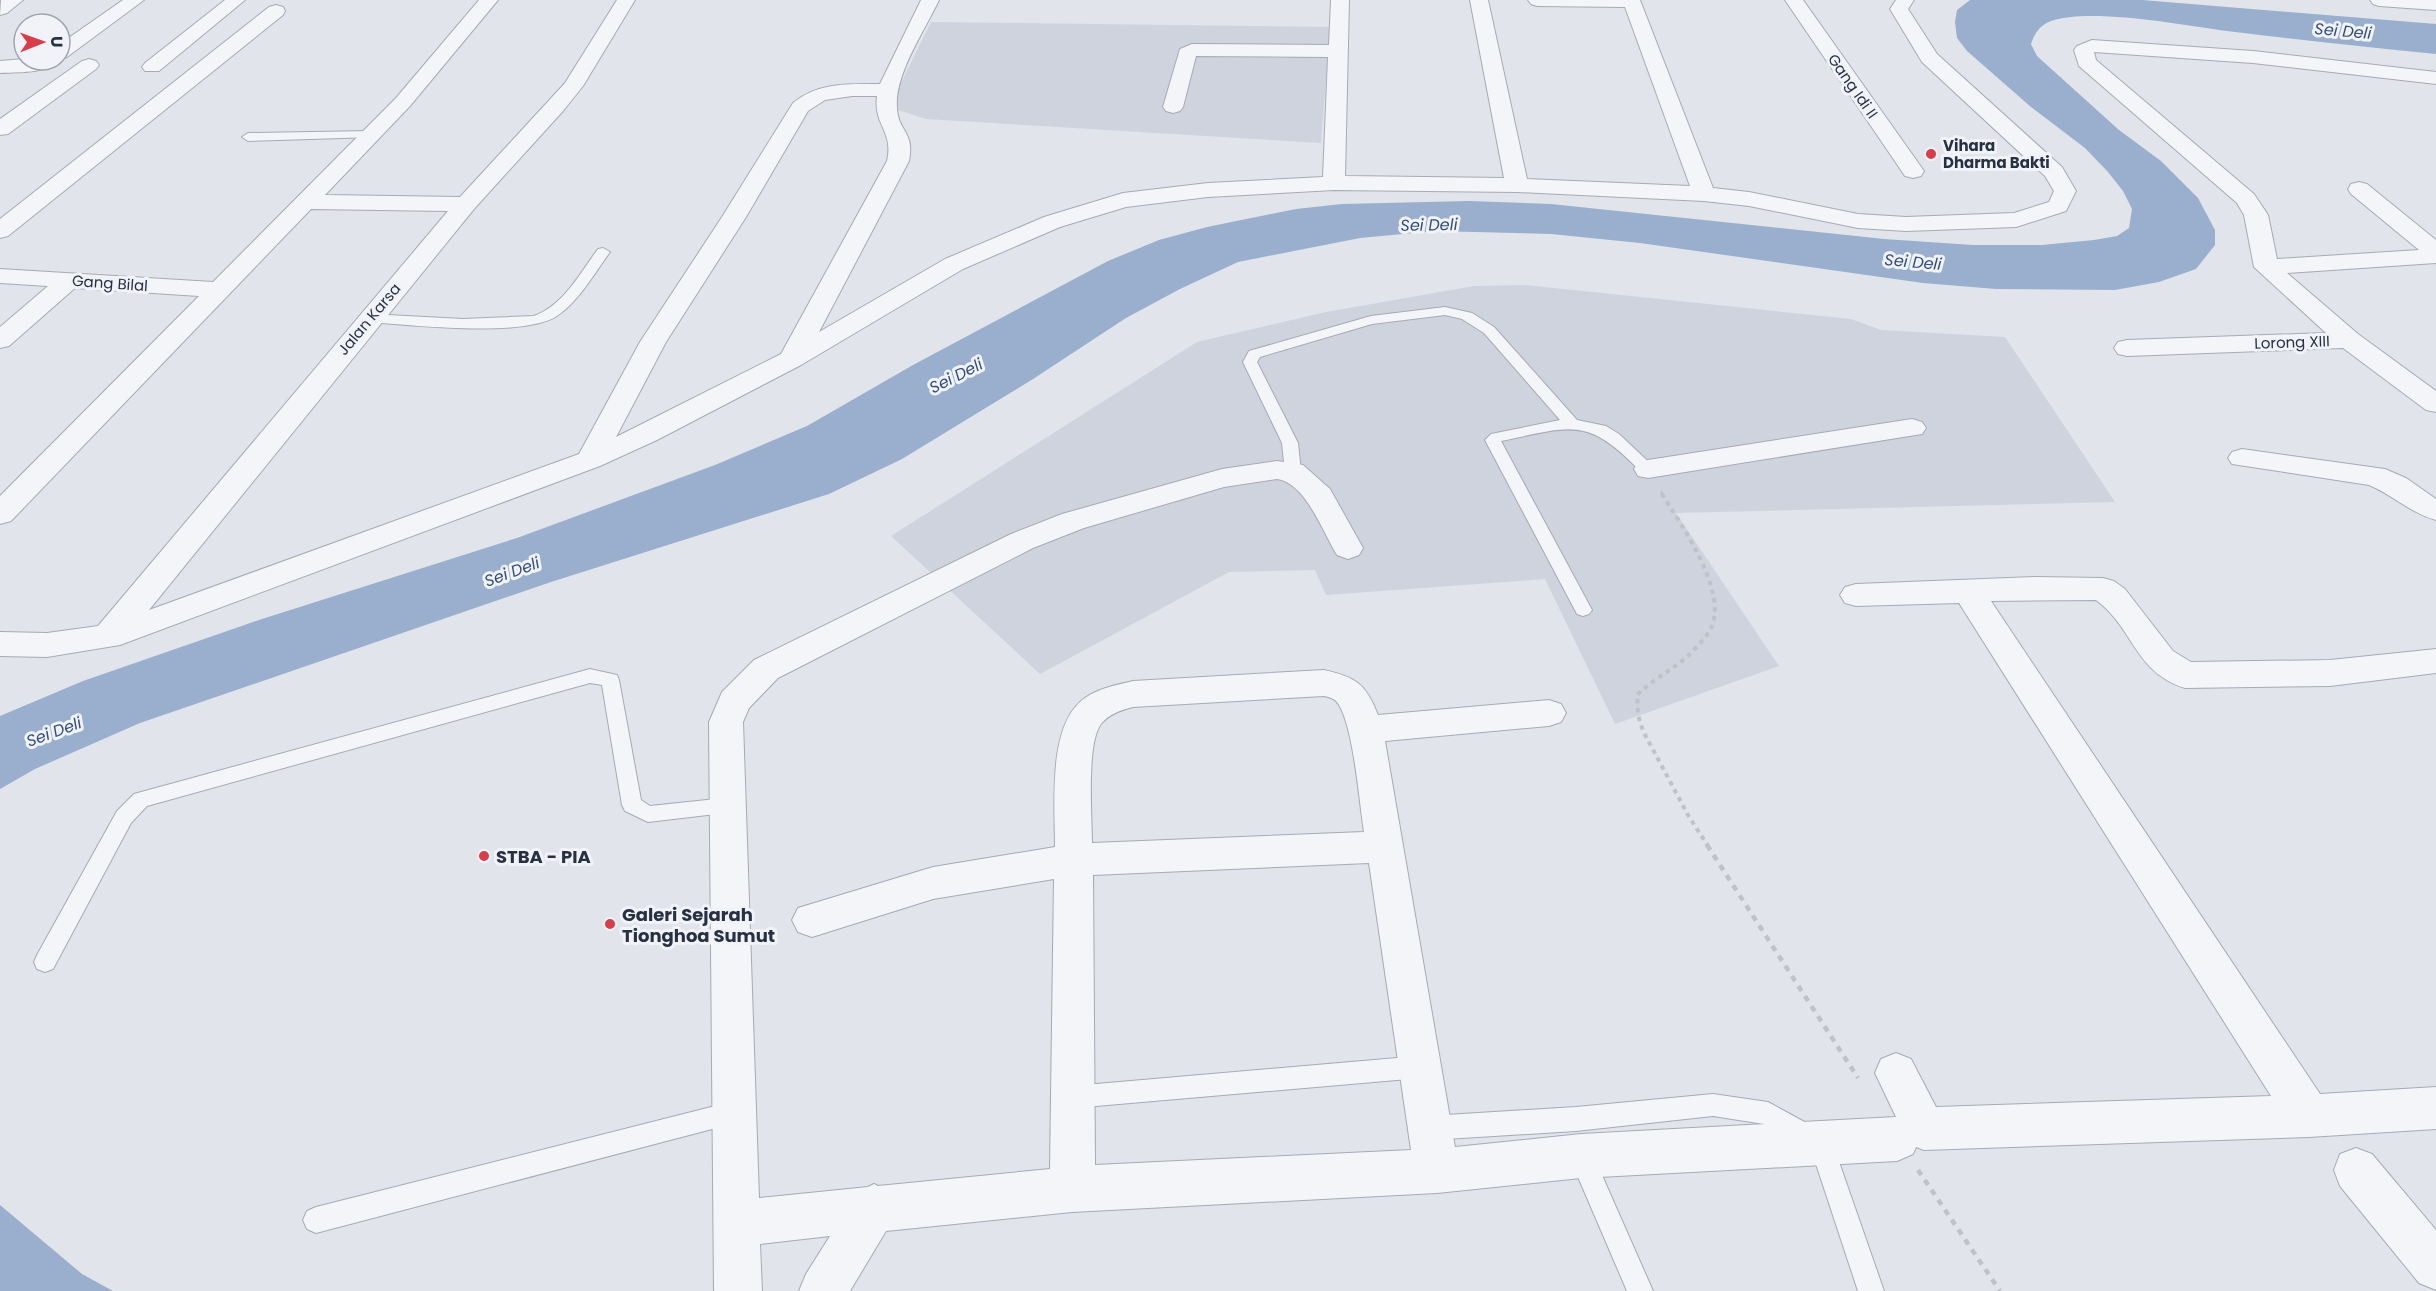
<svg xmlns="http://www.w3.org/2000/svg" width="2436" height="1291" font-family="Poppins,sans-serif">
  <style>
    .built { fill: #cfd3dd }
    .water { fill: #99afcd }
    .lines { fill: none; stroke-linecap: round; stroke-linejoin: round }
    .service-casing { stroke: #a6aab6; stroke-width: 2 }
    .minor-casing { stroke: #a6aab6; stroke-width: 2 }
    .path-far2 { stroke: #bfc2c9; stroke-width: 3; stroke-dasharray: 4 4; stroke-linecap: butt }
    .path-far1 { stroke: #bfc2c9; stroke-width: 4; stroke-dasharray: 4.5 4.5; stroke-linecap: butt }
    .path { stroke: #bfc2c9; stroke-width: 4.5; stroke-dasharray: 6 6; stroke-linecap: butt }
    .service { fill: #f4f5f8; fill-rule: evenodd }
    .minor { fill: #f4f5f8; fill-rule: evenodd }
    .poi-dot { fill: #d83d4a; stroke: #f1f3f8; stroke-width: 2 }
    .labels { text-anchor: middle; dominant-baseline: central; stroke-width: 6; stroke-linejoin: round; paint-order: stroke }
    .far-street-label { font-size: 15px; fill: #283044; stroke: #f1f3f8 }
    .far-poi-label { font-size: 15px; font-weight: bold; fill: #283044; stroke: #f1f3f8; text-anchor: start }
    .far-water-label { font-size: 16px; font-style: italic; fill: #2f4c7b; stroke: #f1f3f8 }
    .poi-label { font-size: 18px; font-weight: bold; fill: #283044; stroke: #f1f3f8; text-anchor: start }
  </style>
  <rect width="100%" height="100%" fill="#e1e4eb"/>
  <path class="built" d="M 931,22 L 1330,27 L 1321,143 L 926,119 L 889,107 Z
    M 1525,285 L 1851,319 L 1881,330 L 2005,337 L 2115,502 L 1676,513 L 1779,666 L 1615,724 L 1545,579 L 1326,595 L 1315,570 L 1229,572 L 1040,674 L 891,536 L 1197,342 L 1326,312 L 1474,286 Z"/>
  <path class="water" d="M 1970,0 L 2142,0 L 2436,24 L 2436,54 C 2363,47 2291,39 2219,30 C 2177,24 2090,8 2051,21 C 2040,25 2034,34 2031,44 L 2037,56 L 2119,130 L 2161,161 L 2198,198 L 2215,230 L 2215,245 L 2196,269 L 2159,282 L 2115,290 L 1996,289 L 1923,283 L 1640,243 L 1551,234 L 1435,231 L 1360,238 L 1238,262 L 1180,289 L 1126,318 L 1033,379 L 902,459 L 829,494 L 551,582 L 140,723 L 35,769 L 0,789 L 0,716 L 83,681 L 262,619 L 517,538 L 715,465 L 807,426 L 913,365 L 1108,261 L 1159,240 L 1207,227 L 1296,209 L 1342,204 L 1469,201 L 1551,204 L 1884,239 L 1973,245 L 2042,245 L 2094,240 L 2117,236 L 2129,228 L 2132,209 L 2123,191 L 2108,172 L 2085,148 L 2031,107 L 1967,51 L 1957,38 L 1955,22 L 1957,10 Z
    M 0,1205 L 82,1274 L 113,1291 L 0,1291 Z"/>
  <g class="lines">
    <g class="service-casing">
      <path id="service" d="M 371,131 L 375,133 L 375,137 L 248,141 L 242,137 L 248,133 Z
        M 603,248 L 610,252 C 594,274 579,301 557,316 C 523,338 411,325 369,322 L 362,318 L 369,314 L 463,319 L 534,316 C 564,305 580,273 598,249 Z
        M 1445,307 L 1472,313 L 1494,327 L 1577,420 L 1606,426 L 1619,434 L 1656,469 L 1654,473 L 1642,473 C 1587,416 1574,426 1501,441 L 1592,610 L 1589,614 L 1583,616 L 1577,614 L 1485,440 L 1491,434 L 1560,420 L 1484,333 L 1462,319 L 1445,315 L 1372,324 L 1260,357 L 1257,362 L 1298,443 L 1301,472 L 1293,477 L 1285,472 L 1282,443 L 1243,362 L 1249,351 L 1371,316 Z
        M 590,669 L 617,675 L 619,680 L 641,800 L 650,806 L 726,798 L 733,800 L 736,806 L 733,812 L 648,822 L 625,811 L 622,805 L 602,685 L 590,683 L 147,806 L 131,823 L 53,969 L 45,972 L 37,969 L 34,962 L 37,955 L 117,811 L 134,794 Z
        M 1420,1056 L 1428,1059 L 1432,1067 L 1428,1075 L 1420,1078 L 1073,1108 L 1065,1105 L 1061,1097 L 1065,1089 L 1073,1086 Z
        M 1713,1094 L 1768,1102 L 1830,1136 L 1884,1291 L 1858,1291 L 1812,1152 L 1764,1124 L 1713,1116 L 1576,1131 L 1430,1140 L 1422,1136 L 1418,1128 L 1422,1120 L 1430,1116 L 1576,1107 Z
        M 735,1101 L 743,1104 L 747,1112 L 743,1120 L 735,1123 L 316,1233 L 307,1229 L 303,1220 L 307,1211 L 316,1207 Z
        M 1581,1144 L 1590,1148 L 1653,1291 L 1627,1291 L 1569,1156 L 1572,1148 Z"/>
    </g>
    <g class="minor-casing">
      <path id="minor" d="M 23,0 L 7,13 L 0,15 L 1,0 Z
        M 123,0 L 144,0 L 67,57 L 60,59 L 60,44 Z
        M 225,0 L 245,0 L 159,71 L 145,71 L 142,67 L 145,63 Z
        M 479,0 L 498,0 L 410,106 L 325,195 L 460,197 L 565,83 L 617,0 L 635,0 L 583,86 L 563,111 L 474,209 L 149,610 L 579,454 L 640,342 L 722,217 L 793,103 C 818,82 849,84 880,84 L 921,0 L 939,0 C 925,30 894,75 897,108 C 898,132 915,131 909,161 L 819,332 L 945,259 L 1044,217 L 1123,193 L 1208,183 L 1323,177 L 1328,57 L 1196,56 L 1183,107 L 1180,111 L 1173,113 L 1166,111 L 1163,107 L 1180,49 L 1192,44 L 1329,45 L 1331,0 L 1349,0 L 1345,176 L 1504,178 L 1470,0 L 1488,0 L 1527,179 L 1690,186 L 1625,7 L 1537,6 L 1531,4 L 1528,0 L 1640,0 L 1713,188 L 1749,192 L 1858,214 L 1906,217 L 2014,213 L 2049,202 L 2054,191 L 2045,176 L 1922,62 L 1890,9 L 1896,0 L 1914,0 L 1908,9 L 1937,54 L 2062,167 L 2076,191 L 2066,211 L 2016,227 L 1906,231 L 1858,228 L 1749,206 L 1704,201 L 1517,192 L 1334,190 L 1208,197 L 1126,207 L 1060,227 L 963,269 L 801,365 L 657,440 L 600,466 L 120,645 L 47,657 L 0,656 L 0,632 L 47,633 L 98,626 L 448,211 L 311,209 L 11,521 L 0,524 L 0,496 L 199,296 L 75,288 L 9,346 L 0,348 L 0,327 L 48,286 L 0,283 L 0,269 L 213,282 L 396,98 ZM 852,96 L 877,96 C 873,125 894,131 887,161 L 781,354 L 616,437 L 666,342 L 746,217 L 808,111 L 825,100 Z
        M 1785,0 L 1803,0 L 1924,171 L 1921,176 L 1913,178 L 1905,176 Z
        M 2370,0 L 2436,0 L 2436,10 L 2379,6 L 2373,4 Z
        M 276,5 L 283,7 L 285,11 L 283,15 L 8,236 L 0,238 L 0,219 L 269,7 Z
        M 2092,40 L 2253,51 L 2436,72 L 2436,84 L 2253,63 L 2094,52 L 2096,60 L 2254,194 L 2268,215 L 2277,259 L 2419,250 L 2351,194 L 2348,189 L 2351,184 L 2359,182 L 2367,184 L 2436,240 L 2436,263 L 2287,273 L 2358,334 L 2436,391 L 2436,412 L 2426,410 L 2343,348 L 2127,356 L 2118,354 L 2114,348 L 2118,342 L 2127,340 L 2326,333 L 2254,267 L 2244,215 L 2237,203 L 2079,66 L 2074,50 L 2077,46 Z
        M 24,59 L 24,60 L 58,60 C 48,74 16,72 0,73 L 0,61 Z
        M 89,59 L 96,61 L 99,65 L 96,69 L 8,134 L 0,135 L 0,119 L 82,61 Z
        M 1912,419 L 1922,422 L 1926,428 L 1922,434 L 1648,478 L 1638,476 L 1634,469 L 1638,462 L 1648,460 Z
        M 2242,449 L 2385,469 L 2406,478 L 2436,499 L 2436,520 C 2410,513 2393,495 2369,485 L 2232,464 L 2228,458 L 2232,452 Z
        M 1277,461 L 1303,465 L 1330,489 L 1363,548 L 1359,555 L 1348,559 L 1337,555 C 1323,533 1306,483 1277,479 L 1224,487 L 1084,528 L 1033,548 L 778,678 L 749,708 L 743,722 L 759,1198 L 868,1187 L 874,1184 L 878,1186 L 1050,1169 L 1054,879 L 933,899 L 812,937 L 798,932 L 792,920 L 798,908 L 933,867 L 1055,847 C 1055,805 1047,724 1085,698 C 1099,688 1117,685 1133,681 L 1324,670 C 1356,677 1366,684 1378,715 L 1549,700 L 1561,704 L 1566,713 L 1561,722 L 1549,726 L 1385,741 L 1455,1147 L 1581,1134 L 1896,1117 L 1875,1073 L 1881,1059 L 1896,1053 L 1911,1059 L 1936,1107 L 2271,1096 L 1959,603 L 1856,606 L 1845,603 L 1840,595 L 1845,587 L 1856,584 L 2035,577 L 2103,578 L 2114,581 L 2125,589 L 2173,651 L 2191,662 L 2330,660 L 2436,649 L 2436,673 L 2330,686 L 2185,688 C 2134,672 2134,628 2096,600 L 1991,601 L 2320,1094 L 2436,1087 L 2436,1129 L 2309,1137 L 1924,1150 L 1916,1147 L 1913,1154 L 1897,1161 L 1581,1178 L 1437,1193 L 1072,1212 L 886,1231 L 850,1291 L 799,1291 L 806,1274 L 830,1236 L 760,1244 L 762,1291 L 714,1291 L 709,722 L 722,692 L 754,660 L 1011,534 L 1062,514 L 1222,469 ZM 1324,696 C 1330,697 1336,699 1339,705 C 1354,730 1359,801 1364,832 L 1092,843 C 1092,817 1086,744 1101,724 C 1109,714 1121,710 1133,707 ZM 1369,863 L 1411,1150 L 1095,1165 L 1093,875 Z
        M 2356,1148 L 2372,1154 L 2436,1230 L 2436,1290 L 2419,1283 L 2340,1186 L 2334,1170 L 2340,1154 Z"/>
    </g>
    <path class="path-far2" d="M 1661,492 L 1663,495"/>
    <path class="path-far1" d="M 1662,494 C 1681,525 1724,585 1713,623 C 1710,635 1696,647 1688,656 C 1672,670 1652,680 1637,695 L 1638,715 L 1643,731 L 1688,815 L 1708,846"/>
    <path class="path" d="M 1707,845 L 1858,1078
      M 1918,1170 L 2000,1291"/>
    <use href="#service" class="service"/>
    <use href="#minor" class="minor"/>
  </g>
  <g class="poi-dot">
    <circle cx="1931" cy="154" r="6"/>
    <circle cx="484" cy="856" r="6"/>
    <circle cx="610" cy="924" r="6"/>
  </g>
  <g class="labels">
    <g class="far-street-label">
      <text transform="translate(1853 86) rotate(55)">Gang Idi II</text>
      <text transform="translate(110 283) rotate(4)">Gang Bilal</text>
      <text transform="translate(369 319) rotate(-50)">Jalan Karsa</text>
      <text transform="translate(2292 342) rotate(-2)">Lorong XIII</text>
    </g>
    <g class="far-poi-label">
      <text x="1943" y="145">Vihara<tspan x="1943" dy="17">Dharma Bakti</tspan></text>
    </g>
    <g class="far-water-label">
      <text transform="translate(2343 31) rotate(5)">Sei Deli</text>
      <text transform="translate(1429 225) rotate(-1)">Sei Deli</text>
      <text transform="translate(1913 262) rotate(5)">Sei Deli</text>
      <text transform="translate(956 376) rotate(-27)">Sei Deli</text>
      <text transform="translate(512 572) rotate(-20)">Sei Deli</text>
      <text transform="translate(54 732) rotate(-20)">Sei Deli</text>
    </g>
    <g class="poi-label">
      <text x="496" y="856">STBA - PIA</text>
      <text x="622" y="914">Galeri Sejarah<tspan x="622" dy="21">Tionghoa Sumut</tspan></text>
    </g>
  </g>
  <g transform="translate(42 42) rotate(89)"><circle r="28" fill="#f1f3f8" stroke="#a1a5b0" stroke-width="1.5"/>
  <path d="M0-4.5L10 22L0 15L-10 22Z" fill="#d83d4a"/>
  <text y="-9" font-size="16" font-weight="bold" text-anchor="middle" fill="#283044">U</text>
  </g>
</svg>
